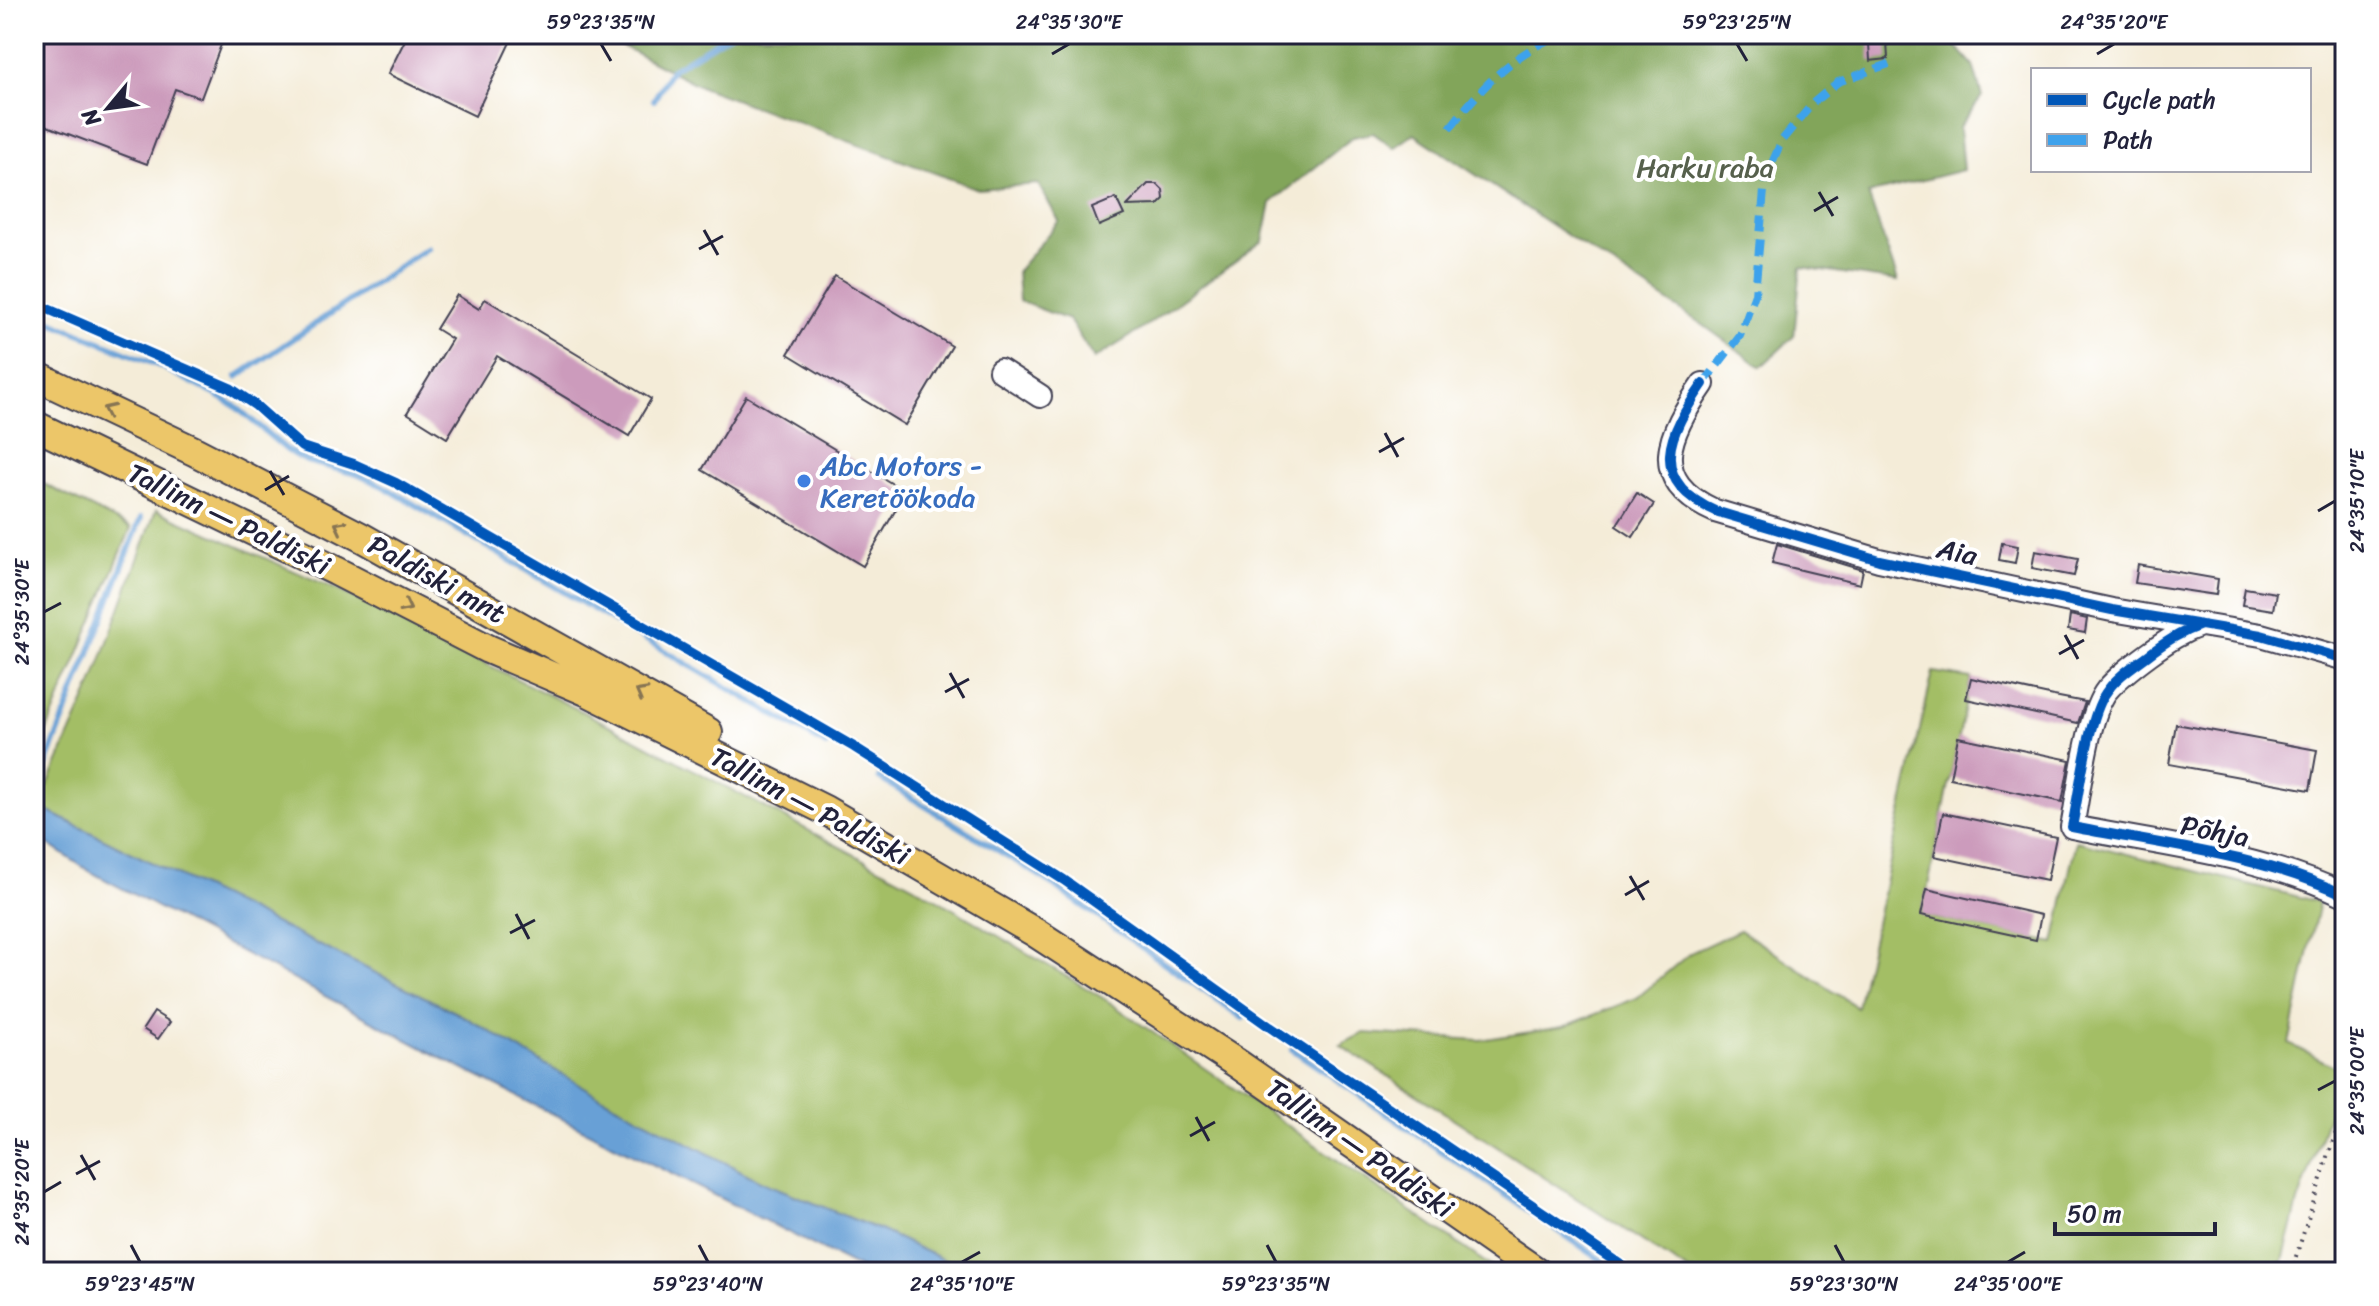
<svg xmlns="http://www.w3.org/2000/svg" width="2379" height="1306" font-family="Sriracha,sans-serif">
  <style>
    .green { fill: #a3be65; stroke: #627050; stroke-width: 2 }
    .forest { fill: #82a55a; stroke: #52644a; stroke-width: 2 }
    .water { fill: #67a0d6; stroke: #446188; stroke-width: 2 }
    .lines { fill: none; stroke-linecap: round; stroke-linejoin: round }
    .stream { stroke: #67a0d6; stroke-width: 6 }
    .building { fill: #cc9bbc }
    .minor-casing { stroke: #424053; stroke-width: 26 }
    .major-casing { stroke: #424053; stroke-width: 32 }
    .path { stroke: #424053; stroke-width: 4; stroke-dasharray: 2 6; stroke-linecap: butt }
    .minor { stroke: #fff; stroke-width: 22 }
    .major { stroke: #ecc669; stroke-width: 28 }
    .quiet { stroke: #3ea2ec; stroke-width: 8; stroke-dasharray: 16 8; stroke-linecap: butt }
    .cycleway-casing { stroke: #fff; stroke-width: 15 }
    .cycleway { stroke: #0057b8; stroke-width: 10 }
    .oneway { stroke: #877452 }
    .ticks { fill: none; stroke: #22223b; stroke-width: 3 }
    .shop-dot { fill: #3f7fe0; stroke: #fff; stroke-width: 3 }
    .labels { text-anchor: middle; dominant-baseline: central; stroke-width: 8; stroke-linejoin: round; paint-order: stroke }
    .park-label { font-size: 28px; fill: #56604c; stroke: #fff }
    .shop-label { font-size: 28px; fill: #366cbe; stroke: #fff; text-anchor: start }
    .street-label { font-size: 28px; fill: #22223b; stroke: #fff }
    .neatline { fill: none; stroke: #22223b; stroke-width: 3 }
    .ticks-label { font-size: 20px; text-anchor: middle; fill: #22223b }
  </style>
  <rect width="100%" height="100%" fill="#fff"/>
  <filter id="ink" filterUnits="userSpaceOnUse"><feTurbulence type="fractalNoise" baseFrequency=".0125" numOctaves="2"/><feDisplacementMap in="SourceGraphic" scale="16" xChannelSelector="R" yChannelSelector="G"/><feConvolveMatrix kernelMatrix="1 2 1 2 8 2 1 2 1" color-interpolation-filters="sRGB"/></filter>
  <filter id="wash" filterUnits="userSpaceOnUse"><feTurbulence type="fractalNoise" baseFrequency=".006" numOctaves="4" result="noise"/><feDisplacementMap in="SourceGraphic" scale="32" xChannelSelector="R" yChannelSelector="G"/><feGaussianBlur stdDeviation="1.8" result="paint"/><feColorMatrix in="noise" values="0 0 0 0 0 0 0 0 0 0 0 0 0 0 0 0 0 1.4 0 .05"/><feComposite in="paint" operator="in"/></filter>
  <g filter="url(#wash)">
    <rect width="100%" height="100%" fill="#f4ecd8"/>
    <path class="green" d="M 34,479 L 131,528 L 34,761 Z
      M 156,510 L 342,592 L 601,721 L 916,887 L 1103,998 L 1499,1272 L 969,1272 L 882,1231 L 760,1181 L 597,1095 L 463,1016 L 47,811 L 42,798 L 92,685 Z
      M 1933,672 L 1971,678 L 1922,915 L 2054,943 L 2076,841 L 2319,902 L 2289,1044 L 2344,1071 L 2298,1203 L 2280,1272 L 1690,1272 L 1340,1045 L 1364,1033 L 1480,1040 L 1563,1027 L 1637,998 L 1690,953 L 1740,930 L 1857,1007 Z"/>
    <path class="forest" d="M 599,34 L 1948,34 L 1949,38 L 1973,65 L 1982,96 L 1959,127 L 1963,170 L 1868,194 L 1898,281 L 1801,267 L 1794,336 L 1761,367 L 1703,325 L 1414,134 L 1394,148 L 1373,133 L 1353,137 L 1271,203 L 1263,241 L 1139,331 L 1094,359 L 1069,320 L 1019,301 L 1017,271 L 1059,221 L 1038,184 L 978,189 L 704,88 Z"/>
    <path class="water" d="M 47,811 L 463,1016 L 597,1095 L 760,1181 L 882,1231 L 969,1272 L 867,1272 L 457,1066 L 89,871 L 45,842 Z"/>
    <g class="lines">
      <path class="stream" d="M 654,100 L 671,70 L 729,34
        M 34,315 L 162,367 L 213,393 L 235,406 L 287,450 L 307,461 L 357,474 L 383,486 L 826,745
        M 237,377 L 427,248
        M 879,778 L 1039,875 L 1243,1018
        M 34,796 L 141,518
        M 1292,1049 L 1619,1272"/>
    </g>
    <g id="blocks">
      <path class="building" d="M 40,34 L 225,34 L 201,98 L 175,89 L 147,164 L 34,121 L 34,50 Z
        M 408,34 L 514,34 L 475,116 L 388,74 Z
        M 1887,42 L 1888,59 L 1870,61 L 1869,43 Z
        M 1148,184 L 1157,184 L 1163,190 L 1164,199 L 1158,205 L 1127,206 Z
        M 1116,198 L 1124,215 L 1099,226 L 1092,208 Z
        M 835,276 L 952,346 L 905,425 L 788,354 Z
        M 457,295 L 479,309 L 485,299 L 651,399 L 629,436 L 497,356 L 447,438 L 407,413 L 452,339 L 436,329 Z
        M 746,396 L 906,492 L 863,566 L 702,470 Z
        M 1637,493 L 1654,504 L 1633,537 L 1616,526 Z
        M 2002,543 L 2018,546 L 2015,563 L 1999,560 Z
        M 1777,544 L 1863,570 L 1860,584 L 1772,563 Z
        M 2035,551 L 2078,559 L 2074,576 L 2032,568 Z
        M 2138,565 L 2218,579 L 2216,595 L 2135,583 Z
        M 2245,588 L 2276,593 L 2273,610 L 2242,605 Z
        M 2070,615 L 2087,619 L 2085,633 L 2068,630 Z
        M 1971,678 L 2054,696 L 2085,702 L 2078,723 L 1966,699 Z
        M 2176,724 L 2317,750 L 2310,790 L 2169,764 Z
        M 1958,737 L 2070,760 L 2062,802 L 1950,778 Z
        M 1943,813 L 2056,837 L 2047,880 L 1934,856 Z
        M 1927,889 L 2041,915 L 2036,940 L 1921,915 Z
        M 154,1012 L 170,1022 L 158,1039 L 143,1029 Z"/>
    </g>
  </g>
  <g filter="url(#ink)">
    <use href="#blocks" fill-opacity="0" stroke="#424053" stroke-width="2"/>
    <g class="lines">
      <g class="minor-casing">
        <path id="minor" d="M 1000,370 L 1040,396
          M 1703,384 C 1668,434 1646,480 1715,511 L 1879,560 L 2112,610 L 2261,635 L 2345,659
          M 2203,624 C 2182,631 2167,641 2149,654 C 2134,665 2119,676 2107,690 C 2087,715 2079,794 2072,827 C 2164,845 2260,855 2345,895"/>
      </g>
      <g class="major-casing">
        <path id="major" d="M 34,375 L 194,451 L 361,537 L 708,732
          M 34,425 L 336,571 L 488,649 L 586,691 L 825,810 L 1036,933 L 1238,1064 L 1537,1272"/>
      </g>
      <path class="path" d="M 2291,1272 L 2345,1104"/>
      <use href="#minor" class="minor"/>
      <use href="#major" class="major"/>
      <path class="quiet" d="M 1450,128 C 1479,90 1510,56 1555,37 L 1555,34
        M 1703,384 L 1740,336 L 1755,294 L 1765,179 L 1782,140 L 1814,102 L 1838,82 L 1889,64"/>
      <g class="cycleway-casing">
        <path id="cycleway" d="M 34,303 L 230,388 L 255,405 L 302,447 L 354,464 L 396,483 L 854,747 L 1064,880 L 1270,1027 L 1631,1272
          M 1703,384 C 1668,434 1646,480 1715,511 L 1879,560 L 2112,610 L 2261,635 L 2345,659
          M 2201,625 C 2180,632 2164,643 2147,656 C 2132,667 2115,678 2105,694 C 2088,719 2079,794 2072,827 C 2164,845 2260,855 2345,895"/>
      </g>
      <use href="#cycleway" class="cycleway"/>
    </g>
    <defs><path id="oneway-chevron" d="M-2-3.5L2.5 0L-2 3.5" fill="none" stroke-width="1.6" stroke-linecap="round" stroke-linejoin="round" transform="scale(2)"/></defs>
    <g class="oneway">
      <use href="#oneway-chevron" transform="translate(108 410) rotate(-155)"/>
      <use href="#oneway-chevron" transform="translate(340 526) rotate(-153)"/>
      <use href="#oneway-chevron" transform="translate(406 607) rotate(27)"/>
      <use href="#oneway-chevron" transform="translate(641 693) rotate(-151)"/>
    </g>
  </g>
  <path class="ticks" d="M 601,44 L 611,61M 1737,44 L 1747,61M 1052,54 L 1069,44M 2097,54 L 2114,44M 1819,192 L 1833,216M 1814,211 L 1838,197M 704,230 L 718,255M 699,249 L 723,236M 1385,433 L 1398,457M 1379,452 L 1404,438M 270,471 L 284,495M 265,490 L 289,476M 2318,511 L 2335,501M 44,612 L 61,603M 2065,635 L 2078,659M 2059,654 L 2084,640M 950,673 L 964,698M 945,692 L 969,679M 1630,876 L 1644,900M 1625,895 L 1649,881M 516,914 L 529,939M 510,933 L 535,920M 2318,1090 L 2335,1081M 1196,1117 L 1209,1141M 1190,1136 L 1215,1122M 81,1155 L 95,1180M 76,1174 L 100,1161M 44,1192 L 61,1182M 131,1245 L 140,1262M 699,1245 L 708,1262M 1267,1245 L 1276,1262M 1835,1245 L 1844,1262M 962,1262 L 980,1252M 2008,1262 L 2025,1252"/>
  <circle class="shop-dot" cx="804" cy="481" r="8"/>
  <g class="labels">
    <g class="park-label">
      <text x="1705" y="167">Harku raba</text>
    </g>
    <g class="shop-label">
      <text x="820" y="465">Abc Motors -<tspan x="820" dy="32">Keretöökoda</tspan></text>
    </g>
    <g class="street-label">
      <text transform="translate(229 519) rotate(26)">Tallinn — Paldiski</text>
      <text transform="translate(1957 552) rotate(12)">Aia</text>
      <text transform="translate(437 579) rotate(29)">Paldiski mnt</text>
      <text transform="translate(810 806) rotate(28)">Tallinn — Paldiski</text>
      <text transform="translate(2215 831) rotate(11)">Põhja</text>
      <text transform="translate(1360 1148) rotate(35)">Tallinn — Paldiski</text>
    </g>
  </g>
  <rect width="2379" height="1306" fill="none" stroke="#fff" stroke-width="88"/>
  <rect x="2031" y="68" width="280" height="104" fill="#ffffff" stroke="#a7a7b1" stroke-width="2"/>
  <rect x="2047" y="94" width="40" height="12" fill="#0057b8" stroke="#a7a7b1" stroke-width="2"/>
  <text x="2103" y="108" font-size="24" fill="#22223b">Cycle path</text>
  <rect x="2047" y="134" width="40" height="12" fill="#3ea2ec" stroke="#a7a7b1" stroke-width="2"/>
  <text x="2103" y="148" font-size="24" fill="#22223b">Path</text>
  <g transform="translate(108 108) rotate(241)" stroke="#ffffff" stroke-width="6" paint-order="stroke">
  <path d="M0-6L14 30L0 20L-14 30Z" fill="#22223b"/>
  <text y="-12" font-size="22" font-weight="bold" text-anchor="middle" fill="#22223b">N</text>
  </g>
  <path d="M2055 1222v12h160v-12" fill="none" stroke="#22223b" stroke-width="4"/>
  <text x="2067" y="1222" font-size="24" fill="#22223b" stroke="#ffffff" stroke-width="6" paint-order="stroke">50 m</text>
  <rect x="44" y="44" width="2291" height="1218" class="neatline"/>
  <g class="ticks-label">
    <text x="601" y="29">59°23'35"N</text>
    <text x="1069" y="29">24°35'30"E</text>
    <text x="1737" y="29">59°23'25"N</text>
    <text x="2114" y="29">24°35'20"E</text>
    <text transform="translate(2357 501) rotate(-90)" y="7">24°35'10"E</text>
    <text transform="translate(22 612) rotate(-90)" y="7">24°35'30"E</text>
    <text transform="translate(2357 1081) rotate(-90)" y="7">24°35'00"E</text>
    <text transform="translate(22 1192) rotate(-90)" y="7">24°35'20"E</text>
    <text x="140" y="1291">59°23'45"N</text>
    <text x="708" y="1291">59°23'40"N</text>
    <text x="962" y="1291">24°35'10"E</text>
    <text x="1276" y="1291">59°23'35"N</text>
    <text x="1844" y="1291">59°23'30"N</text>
    <text x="2008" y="1291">24°35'00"E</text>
  </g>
</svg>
